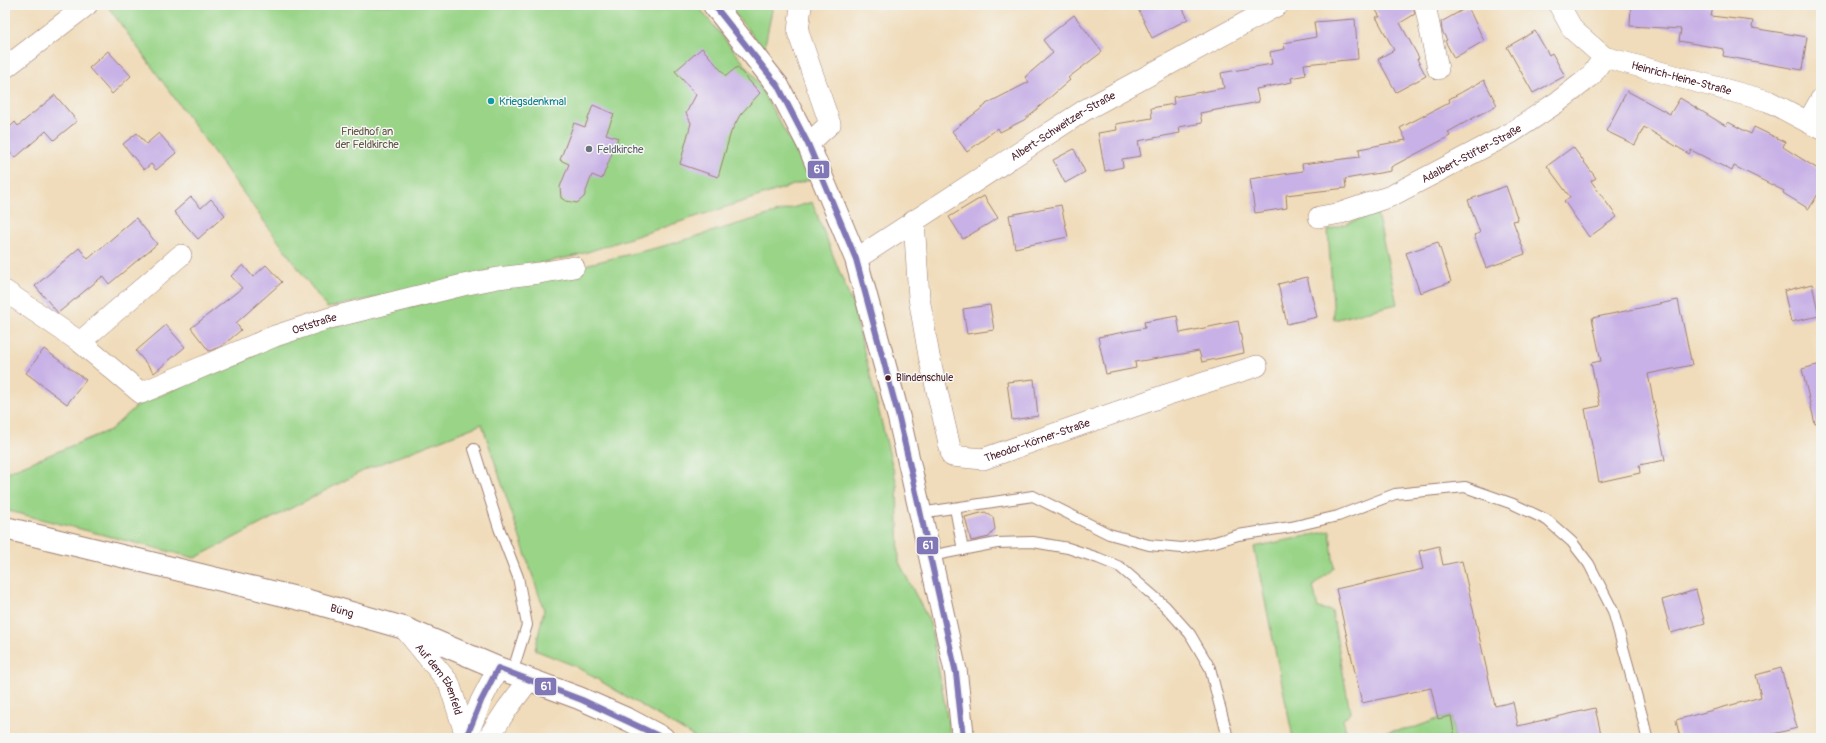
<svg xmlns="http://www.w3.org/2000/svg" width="1826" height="743" font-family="Pangolin,sans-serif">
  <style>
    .green { fill: #99d487; stroke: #727a59 }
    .building { fill: #c8b1e6 }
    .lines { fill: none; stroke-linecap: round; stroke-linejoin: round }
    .service-casing { stroke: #9d7e72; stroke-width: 12 }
    .minor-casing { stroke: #9d7e72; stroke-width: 22 }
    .tertiary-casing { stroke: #9d7e72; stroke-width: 24 }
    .service { stroke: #fff; stroke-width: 10 }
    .minor { stroke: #fff; stroke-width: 21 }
    .tertiary { stroke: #fff; stroke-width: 22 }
    .bus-1-casing { stroke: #f6f6f2; stroke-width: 9 }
    .bus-1 { stroke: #8177b6; stroke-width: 6 }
    .culture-dot { fill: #0f9aa8; stroke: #f6f6f2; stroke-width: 1.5 }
    .worship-dot { fill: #6b7280; stroke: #f6f6f2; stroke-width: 1.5 }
    .bus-dot { fill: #4a1f2b; stroke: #f6f6f2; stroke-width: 1.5 }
    .labels { text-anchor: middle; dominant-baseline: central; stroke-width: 3; stroke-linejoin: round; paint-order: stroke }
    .bus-label { font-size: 10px; fill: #4a1f2b; stroke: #f6f6f2; text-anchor: start }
    .street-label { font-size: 11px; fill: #4a1f2b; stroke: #f6f6f2 }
    .culture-label { font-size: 11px; fill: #0d838f; stroke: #f6f6f2; text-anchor: start }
    .park-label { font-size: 11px; fill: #625547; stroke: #f6f6f2 }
    .worship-label { font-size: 11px; fill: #5b616d; stroke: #f6f6f2; text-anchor: start }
    .line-badge { stroke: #f6f6f2; stroke-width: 1.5 }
    .badge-label { font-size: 11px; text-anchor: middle; font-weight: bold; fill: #fff }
  </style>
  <rect width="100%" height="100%" fill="#f6f6f2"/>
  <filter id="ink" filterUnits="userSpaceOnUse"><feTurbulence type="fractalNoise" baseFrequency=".025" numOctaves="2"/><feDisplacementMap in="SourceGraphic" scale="8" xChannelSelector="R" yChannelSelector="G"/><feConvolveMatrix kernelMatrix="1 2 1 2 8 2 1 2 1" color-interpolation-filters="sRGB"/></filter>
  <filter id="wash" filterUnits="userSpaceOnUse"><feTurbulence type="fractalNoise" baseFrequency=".012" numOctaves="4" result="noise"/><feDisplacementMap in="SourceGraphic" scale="16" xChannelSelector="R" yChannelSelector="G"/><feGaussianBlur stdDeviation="0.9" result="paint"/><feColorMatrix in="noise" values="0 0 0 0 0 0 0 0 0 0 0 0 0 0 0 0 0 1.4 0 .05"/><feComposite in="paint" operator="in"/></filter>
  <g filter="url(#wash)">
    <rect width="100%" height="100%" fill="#f0dcba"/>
    <path class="green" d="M 112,5 L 697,5 L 752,73 L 812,179 L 575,256 L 327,308 L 109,8 Z
      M 728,5 L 773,5 L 764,50 Z
      M 812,202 L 853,306 L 897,485 L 899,562 L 930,623 L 951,738 L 696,738 L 575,666 L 535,650 L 544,610 L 482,424 L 367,469 L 195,558 L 5,510 L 5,473 L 110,430 L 137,406 L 280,342 L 341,323 L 660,247 Z
      M 1377,213 L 1397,304 L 1334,320 L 1328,230 Z
      M 1330,531 L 1334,568 L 1313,586 L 1318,608 L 1332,611 L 1350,712 L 1343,720 L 1348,738 L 1416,727 L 1438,719 L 1451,716 L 1455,738 L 1293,738 L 1254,547 Z"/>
    <g id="blocks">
      <path class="building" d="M 1146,5 L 1181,5 L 1188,19 L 1152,38 L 1138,9 Z
        M 1373,5 L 1413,5 L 1415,14 L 1400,23 L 1419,58 L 1417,59 L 1426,76 L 1396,92 L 1378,59 L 1394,50 L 1376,17 L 1380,17 Z
        M 1631,5 L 1703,5 L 1713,7 L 1711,16 L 1753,21 L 1752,28 L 1807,37 L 1802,70 L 1723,56 L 1724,49 L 1679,41 L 1681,29 L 1630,26 Z
        M 1468,7 L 1484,41 L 1454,58 L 1445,41 L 1447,40 L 1442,31 L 1441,22 Z
        M 1074,15 L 1102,52 L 1068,78 L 1070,80 L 1024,120 L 1000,132 L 998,128 L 967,152 L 952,131 L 986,105 L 986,104 L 1029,82 L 1025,77 L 1053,53 L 1043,40 Z
        M 1355,19 L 1358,59 L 1304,64 L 1306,75 L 1291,78 L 1292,82 L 1256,89 L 1259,102 L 1200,113 L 1202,123 L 1179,127 L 1180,133 L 1138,141 L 1141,156 L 1122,159 L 1123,167 L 1105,171 L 1098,133 L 1117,130 L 1116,124 L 1152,118 L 1151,108 L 1174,104 L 1173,97 L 1224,88 L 1221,73 L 1272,64 L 1270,52 L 1285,49 L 1284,43 L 1316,37 L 1314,22 Z
        M 1535,31 L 1549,55 L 1552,53 L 1565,76 L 1533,93 L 1507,47 Z
        M 702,48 L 726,76 L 737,67 L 760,93 L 740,115 L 731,132 L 718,177 L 680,164 L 691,123 L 686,113 L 696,95 L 675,71 Z
        M 108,51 L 131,76 L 112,94 L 89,68 Z
        M 1484,80 L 1497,105 L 1448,132 L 1450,136 L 1391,167 L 1391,171 L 1345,179 L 1346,188 L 1286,195 L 1287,208 L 1255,213 L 1250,179 L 1303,171 L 1302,164 L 1360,157 L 1359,149 L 1406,140 L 1400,128 L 1450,102 L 1449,99 Z
        M 1627,91 L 1670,114 L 1680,98 L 1726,126 L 1728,122 L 1751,134 L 1754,127 L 1785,142 L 1783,147 L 1821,171 L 1821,189 L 1809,209 L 1783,193 L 1784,191 L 1734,166 L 1732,171 L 1691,150 L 1689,154 L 1644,127 L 1635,145 L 1606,131 Z
        M 55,95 L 77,121 L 54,140 L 46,131 L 15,158 L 5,147 L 5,132 L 15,122 L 18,126 Z
        M 593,105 L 614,114 L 606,134 L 618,138 L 602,179 L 592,175 L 584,197 L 577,203 L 566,201 L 561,198 L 560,187 L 569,164 L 560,160 L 574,123 L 585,127 Z
        M 137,133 L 146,144 L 159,133 L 176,153 L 156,170 L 151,164 L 144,170 L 123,144 Z
        M 1573,147 L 1596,178 L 1591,181 L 1617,217 L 1589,237 L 1564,201 L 1570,197 L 1547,166 Z
        M 1074,149 L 1085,172 L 1065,183 L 1053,160 Z
        M 1506,186 L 1518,220 L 1513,221 L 1525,254 L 1486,268 L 1474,235 L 1480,233 L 1468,200 Z
        M 984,196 L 998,218 L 963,239 L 949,217 Z
        M 191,197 L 201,208 L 211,199 L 225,215 L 198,239 L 174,212 Z
        M 1061,205 L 1068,237 L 1015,248 L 1009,215 Z
        M 136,218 L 157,244 L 109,284 L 103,276 L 58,313 L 35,286 L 79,248 L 88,259 Z
        M 1438,242 L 1451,282 L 1420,293 L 1406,253 Z
        M 243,265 L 253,277 L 266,265 L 282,282 L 236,323 L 241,330 L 222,346 L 209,351 L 191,328 L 242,288 L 231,276 Z
        M 1307,277 L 1317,317 L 1287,324 L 1278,284 Z
        M 1812,284 L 1819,316 L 1791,322 L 1784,291 Z
        M 1678,300 L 1692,365 L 1648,374 L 1665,460 L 1639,465 L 1640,473 L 1599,482 L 1585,409 L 1600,406 L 1591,363 L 1601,361 L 1592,318 Z
        M 990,305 L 994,330 L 967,334 L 963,309 Z
        M 1177,316 L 1180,333 L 1238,321 L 1244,353 L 1202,362 L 1199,351 L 1135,362 L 1136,368 L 1106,374 L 1098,337 L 1145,328 L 1144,322 Z
        M 166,325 L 185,347 L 154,373 L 136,351 Z
        M 44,349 L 86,380 L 67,404 L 26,373 Z
        M 1821,364 L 1821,423 L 1815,424 L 1802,369 Z
        M 1034,379 L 1038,416 L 1012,420 L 1007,382 Z
        M 985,512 L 993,517 L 995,529 L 989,537 L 971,541 L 965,517 Z
        M 1439,546 L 1443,565 L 1462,561 L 1495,706 L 1513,702 L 1518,726 L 1595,708 L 1602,738 L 1455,738 L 1451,716 L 1438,719 L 1431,688 L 1362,703 L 1336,589 L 1423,569 L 1419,551 Z
        M 1696,590 L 1705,623 L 1671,633 L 1662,600 Z
        M 1781,668 L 1797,728 L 1758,738 L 1680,738 L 1676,720 L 1761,697 L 1756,675 Z"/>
    </g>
  </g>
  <g filter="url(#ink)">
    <use href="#blocks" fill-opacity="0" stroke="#9d7e72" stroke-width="1"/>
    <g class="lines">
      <g class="service-casing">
        <path id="service" d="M 474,449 L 499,528 L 518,577 L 527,625 L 512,673
          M 955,508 L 963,550
          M 920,513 L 1033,496 L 1109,534 L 1149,545 L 1182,548 L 1215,542 L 1238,535 L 1291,527 L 1338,516 L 1395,494 L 1465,487 L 1513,504 L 1547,520 L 1572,542 L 1589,564 L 1613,611 L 1643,719 L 1647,738
          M 930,556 L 997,543 L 1033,542 L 1068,548 L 1098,558 L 1120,567 L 1165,606 L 1190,634 L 1210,668 L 1228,738"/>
      </g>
      <g class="minor-casing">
        <g id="minor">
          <path d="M 801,5 L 798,32 L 830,124 L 808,144"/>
          <path d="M 1425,5 L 1438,69"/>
          <path id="s1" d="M 1559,5 L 1573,30 L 1604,57 L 1768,101 L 1821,129"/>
          <path d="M 5,68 L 87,5"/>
          <path d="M 1808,122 L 1821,99"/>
          <path id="s2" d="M 1319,217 L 1341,213 L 1391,196 L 1511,133 L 1559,101 L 1591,76 L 1604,57"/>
          <path id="s3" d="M 914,220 L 919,298 L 929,356 L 952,456 L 983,459 L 1166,395 L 1257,366"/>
          <path id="s4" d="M 856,259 L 1085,110 L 1278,5"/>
          <path id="s5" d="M 5,291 L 80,342 L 141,393 L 275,336 L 330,318 L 463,285 L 498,278 L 539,273 L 574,267"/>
          <path d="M 80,342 L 181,255"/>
          <path id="s6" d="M 404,628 L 449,683 L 466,736"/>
          <path d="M 466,738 L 481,701 L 498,668"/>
          <path d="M 488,738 L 507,709 L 529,680"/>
        </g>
      </g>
      <g class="tertiary-casing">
        <g id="tertiary">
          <path d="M 714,5 L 778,86 L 808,144 L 856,259 L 899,418 L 912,475 L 956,673 L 963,738"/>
          <path id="s7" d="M 5,528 L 309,601 L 404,628 L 498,668 L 579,698 L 629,720 L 663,738"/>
        </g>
      </g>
      <use href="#service" class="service"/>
      <use href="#minor" class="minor"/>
      <use href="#tertiary" class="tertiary"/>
      <g class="bus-1-casing">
        <path id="bus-1" d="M 714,5 L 778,86 L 808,144 L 856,259 L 899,418 L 912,475 L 956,673 L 963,738
          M 466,738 L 481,701 L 498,668 L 582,700 L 663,738"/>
      </g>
      <use href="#bus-1" class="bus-1"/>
    </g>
  </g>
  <circle class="culture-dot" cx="491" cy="101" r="4"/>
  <circle class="worship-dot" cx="589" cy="149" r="4"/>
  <circle class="bus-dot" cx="888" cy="378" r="3.5"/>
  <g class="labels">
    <g class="bus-label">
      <text x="896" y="378">Blindenschule</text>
    </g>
    <g class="street-label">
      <text stroke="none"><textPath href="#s1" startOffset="150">Heinrich-Heine-Straße</textPath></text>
      <text stroke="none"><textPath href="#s4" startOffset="246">Albert-Schweitzer-Straße</textPath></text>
      <text stroke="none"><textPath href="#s2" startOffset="166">Adalbert-Stifter-Straße</textPath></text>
      <text stroke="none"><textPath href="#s5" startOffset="357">Oststraße</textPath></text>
      <text stroke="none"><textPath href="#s3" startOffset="328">Theodor-Körner-Straße</textPath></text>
      <text stroke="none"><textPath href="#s7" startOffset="347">Büng</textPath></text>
      <text stroke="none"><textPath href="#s6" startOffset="63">Auf dem Ebenfeld</textPath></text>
    </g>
    <g class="culture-label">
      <text x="499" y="101">Kriegsdenkmal</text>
    </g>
    <g class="park-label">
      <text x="367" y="131">Friedhof an<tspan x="367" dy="13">der Feldkirche</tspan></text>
    </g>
    <g class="worship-label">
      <text x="597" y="149">Feldkirche</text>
    </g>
  </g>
  <g class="line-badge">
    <rect x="807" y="160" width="23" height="19" rx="4" fill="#8177b6"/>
    <rect x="916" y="536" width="23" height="19" rx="4" fill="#8177b6"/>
    <rect x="534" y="677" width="23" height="19" rx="4" fill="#8177b6"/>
  </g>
  <g class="badge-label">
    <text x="819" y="173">61</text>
    <text x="928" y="549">61</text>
    <text x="546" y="690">61</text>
  </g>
  <rect width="1826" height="743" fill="none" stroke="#f6f6f2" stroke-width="20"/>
</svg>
